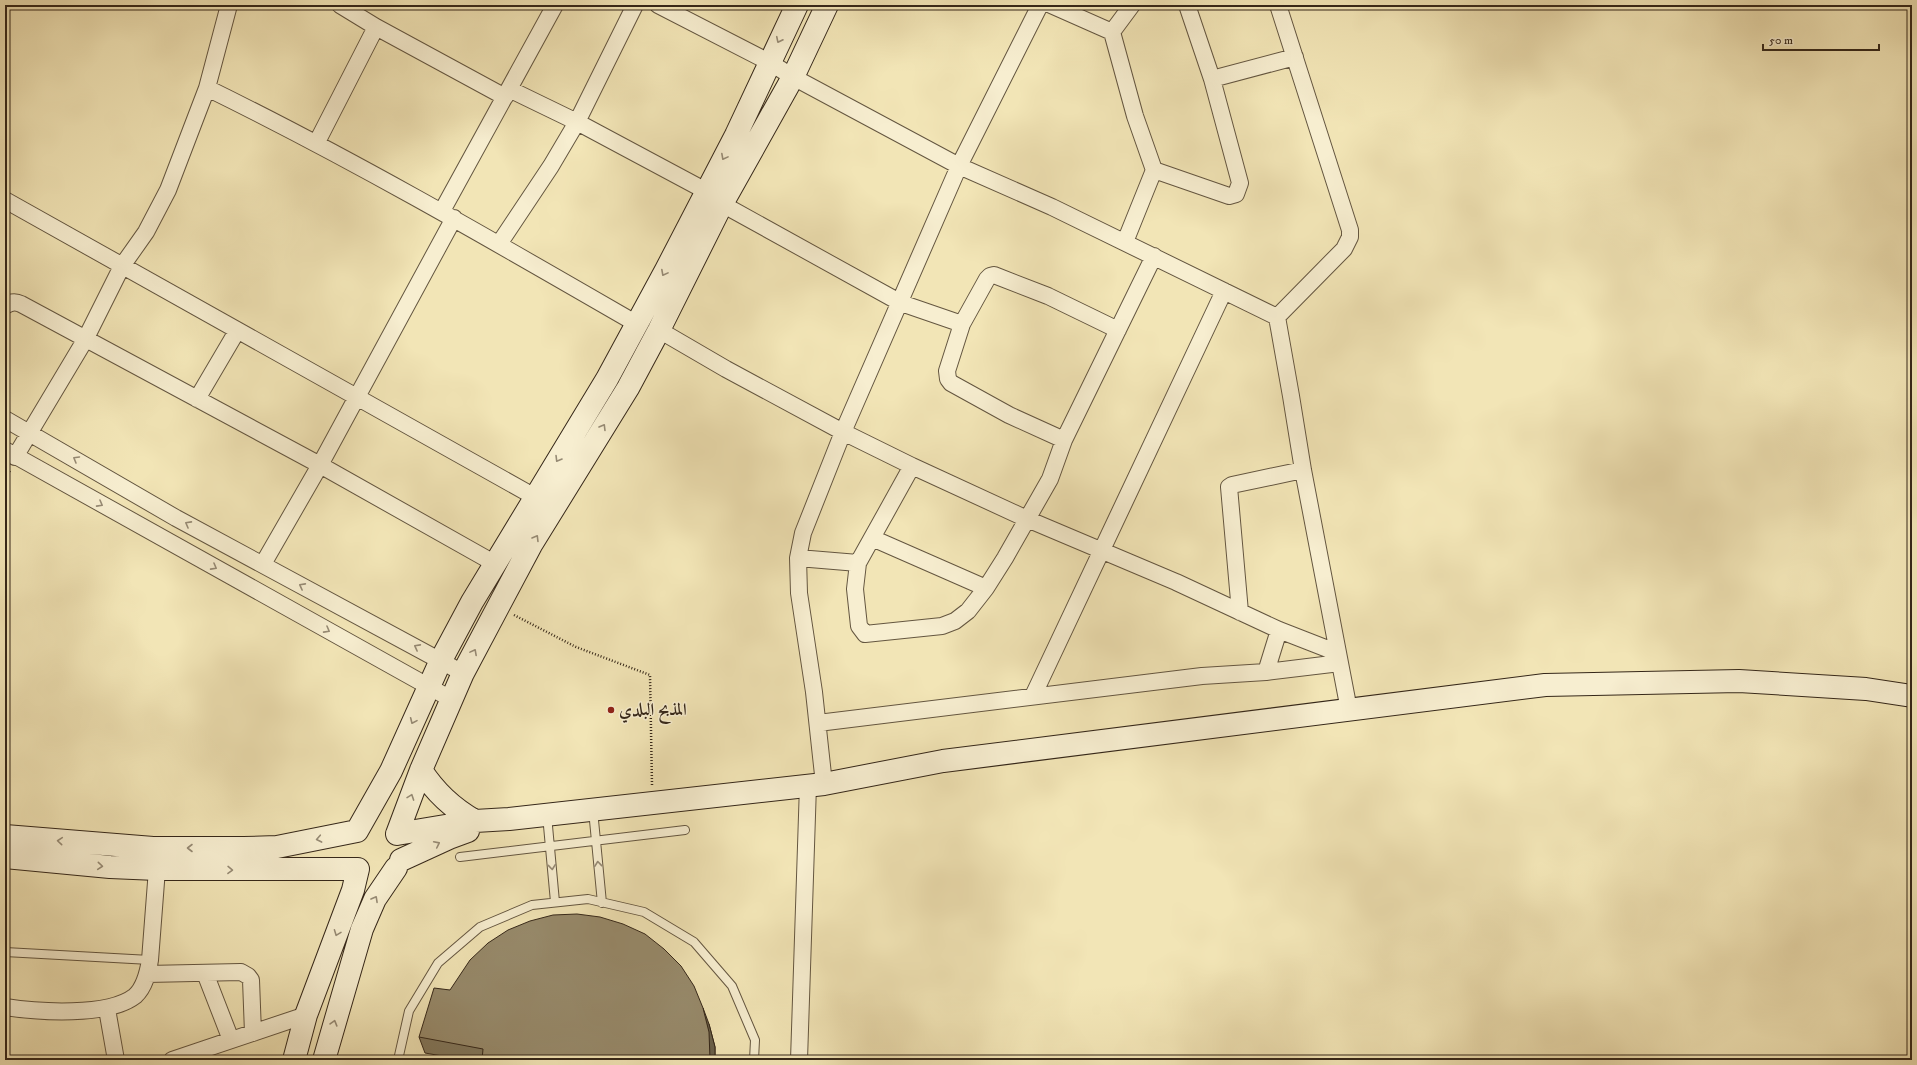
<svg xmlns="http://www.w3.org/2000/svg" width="1917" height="1065" font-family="'IM FELL DW Pica',Amiri,serif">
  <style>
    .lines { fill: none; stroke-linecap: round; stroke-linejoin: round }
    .lane-casing { stroke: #645640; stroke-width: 10 }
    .street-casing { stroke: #645640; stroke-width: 18 }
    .secondary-casing { stroke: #352719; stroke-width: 24 }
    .path { stroke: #352719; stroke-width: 2.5; stroke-dasharray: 1 2; stroke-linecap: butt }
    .lane { stroke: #f7eed0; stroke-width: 8 }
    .street { stroke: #f7eed0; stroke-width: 16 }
    .secondary { stroke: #f7eed0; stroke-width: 22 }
    .wall { fill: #82775c; stroke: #352719 }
    .shaded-wall { fill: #6a614b; stroke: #352719 }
    .building { fill: #978a6b; stroke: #352719 }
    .oneway { stroke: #968a74 }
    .poi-dot { fill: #8f2418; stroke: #f7eed0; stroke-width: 1.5 }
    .labels { text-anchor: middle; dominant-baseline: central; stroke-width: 3; stroke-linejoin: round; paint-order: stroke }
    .poi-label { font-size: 17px; font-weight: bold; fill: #352719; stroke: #f7eed0; text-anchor: start }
  </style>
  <rect width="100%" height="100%" fill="#f2e5b6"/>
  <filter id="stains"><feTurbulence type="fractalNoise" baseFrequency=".005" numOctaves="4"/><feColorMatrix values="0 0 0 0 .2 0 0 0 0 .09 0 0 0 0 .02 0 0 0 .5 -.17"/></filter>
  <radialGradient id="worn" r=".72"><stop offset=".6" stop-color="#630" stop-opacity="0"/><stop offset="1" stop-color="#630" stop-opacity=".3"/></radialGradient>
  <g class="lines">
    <g class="lane-casing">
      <path id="lane" d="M 593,810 L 602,903
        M 547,815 L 555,902
        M 460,857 L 685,830
        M 5,952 L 150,960
        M 398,1060 L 409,1011 L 438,963 L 480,927 L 532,905 L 588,899 L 644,912 L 694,942 L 732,986 L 755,1040 L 754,1060"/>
    </g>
    <g class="street-casing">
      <path id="street" d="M 340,5 L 376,27 L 505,97
        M 658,5 L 769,62 L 793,77 L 959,166 L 1052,207 L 1277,317
        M 1051,5 L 1112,32
        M 1187,5 L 1212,79 L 1295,57
        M 207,88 C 354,160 495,242 637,324
        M 509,89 L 577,122 L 706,191
        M 317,142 L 376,27
        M 1154,170 L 1229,196 L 1236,194 L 1240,183 L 1212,79
        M 5,200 L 535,497
        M 722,204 L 901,303 L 962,324
        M 442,211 L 555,5
        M 1125,242 L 1154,170 L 1135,116 L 1112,32 L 1132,5
        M 499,244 L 551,166 L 577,122 L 635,5
        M 5,306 C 10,302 15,301 21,304 L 320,465 L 494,563
        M 1277,317 L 1291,396 L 1303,470 L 1349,710
        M 1277,317 L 1344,249 L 1350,237 L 1350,230 L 1278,5
        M 659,330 L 726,369 L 843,432 L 912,466 L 1027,519 L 1176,582 L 1279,630 L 1338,653
        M 197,399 L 237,331
        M 5,419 L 176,518 L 463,673
        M 1064,440 L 1009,415 L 951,383 L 948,379 L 947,371 L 962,324 L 987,279 L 990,276 L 994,275 L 1048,296 L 1118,330
        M 5,450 L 451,699
        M 15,457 L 85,340 L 122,266 L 146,232 L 168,190 L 207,88 L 229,5
        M 912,466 L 858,563 L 855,589 L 859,626 L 865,634 L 942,626 L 955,621 L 968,611 L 986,588 L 1005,558 L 1050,479 L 1064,440 L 1154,256
        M 872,538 L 986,588
        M 798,558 L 858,563
        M 263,564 L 320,465 L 454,218
        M 1240,612 L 1229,487 L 1232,485 L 1303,470
        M 1266,672 L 1279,630
        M 1033,696 L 1224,291
        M 818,723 L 1202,676 L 1266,672 L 1340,663
        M 824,784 L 814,692 L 799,593 L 798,558 L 803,533 L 843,432 L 959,166 L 1040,5
        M 205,973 L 231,1040
        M 147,974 L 241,972 L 248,976 L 251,980 L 253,1033
        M 5,1007 C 38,1012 108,1017 135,996 C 145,987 148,972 150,960 L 157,869
        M 107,1009 L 116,1060
        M 172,1060 L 306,1015
        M 799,1060 L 808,785"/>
    </g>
    <g class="secondary-casing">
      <path id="secondary" d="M 421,770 C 435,792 452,808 475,821
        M 397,834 L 475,821 L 509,819 L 824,784 L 943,761 L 1545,685 L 1739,681 L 1866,689 L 1912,696
        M 397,834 L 421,770 L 463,673 L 531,545 L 628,388 L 659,330 L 722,204 L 793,77 L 827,5
        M 5,836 L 153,848 L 244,848 L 277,847 L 357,831 L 391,771 L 441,660 L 472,602 L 607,379 L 666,270 L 736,135 L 797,5
        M 5,857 L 110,867 L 157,869 L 358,869 L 353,890 L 306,1015 L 294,1060
        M 401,860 L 449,838 L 468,831
        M 324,1060 L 362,929 L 375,899 L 396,868"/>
    </g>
    <path class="path" d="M 5,483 L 10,470
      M 514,615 L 576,647 L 650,675 L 652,785"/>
    <use href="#lane" class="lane"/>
    <use href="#street" class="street"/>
    <use href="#secondary" class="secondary"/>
  </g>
  <path class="wall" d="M 709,1024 L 715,1047 L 715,1060 L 465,1060 L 425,1053 L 419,1037 Z"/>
  <path class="shaded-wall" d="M 703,1008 L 709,1024 L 715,1047 L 715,1060 L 711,1060 L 710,1059 Z"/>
  <path class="building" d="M 577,914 L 600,917 L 623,924 L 645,934 L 664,949 L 681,966 L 694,986 L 703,1008 L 709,1032 L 710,1059 L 702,1059 L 702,1060 L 482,1060 L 483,1049 L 419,1037 L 434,988 L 450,990 L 470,960 L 488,943 L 508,930 L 530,921 L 553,915 Z"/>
  <defs><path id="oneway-chevron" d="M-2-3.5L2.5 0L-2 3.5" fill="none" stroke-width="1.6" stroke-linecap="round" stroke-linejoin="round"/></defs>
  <g class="oneway">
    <use href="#oneway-chevron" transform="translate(779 40) rotate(116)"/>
    <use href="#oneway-chevron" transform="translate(724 157) rotate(118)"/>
    <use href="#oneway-chevron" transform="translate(664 273) rotate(118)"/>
    <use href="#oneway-chevron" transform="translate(603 427) rotate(-59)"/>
    <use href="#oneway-chevron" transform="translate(76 459) rotate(-150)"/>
    <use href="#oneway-chevron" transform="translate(558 459) rotate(121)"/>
    <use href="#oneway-chevron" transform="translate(100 504) rotate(29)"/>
    <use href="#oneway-chevron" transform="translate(188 524) rotate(-151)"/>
    <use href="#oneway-chevron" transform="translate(536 538) rotate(-59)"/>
    <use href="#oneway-chevron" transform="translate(214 567) rotate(29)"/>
    <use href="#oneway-chevron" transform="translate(302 586) rotate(-152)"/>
    <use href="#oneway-chevron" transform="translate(327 630) rotate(29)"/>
    <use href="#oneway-chevron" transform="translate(417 647) rotate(-152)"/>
    <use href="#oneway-chevron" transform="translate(474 652) rotate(-62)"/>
    <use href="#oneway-chevron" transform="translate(413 721) rotate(114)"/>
    <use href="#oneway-chevron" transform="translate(411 797) rotate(-70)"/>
    <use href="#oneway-chevron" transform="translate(319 839) rotate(169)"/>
    <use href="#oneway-chevron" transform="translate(60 841) rotate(-175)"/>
    <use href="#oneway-chevron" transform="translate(437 844) rotate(-26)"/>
    <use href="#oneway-chevron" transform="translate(190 848) rotate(-180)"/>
    <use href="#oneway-chevron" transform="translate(598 864) rotate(-96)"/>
    <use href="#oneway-chevron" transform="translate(100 866) rotate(5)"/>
    <use href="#oneway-chevron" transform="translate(552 867) rotate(84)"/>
    <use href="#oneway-chevron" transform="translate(230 870) rotate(1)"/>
    <use href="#oneway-chevron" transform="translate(375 899) rotate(-61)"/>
    <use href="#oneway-chevron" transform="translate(337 933) rotate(111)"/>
    <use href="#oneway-chevron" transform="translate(334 1023) rotate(-74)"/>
  </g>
  <circle class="poi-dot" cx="611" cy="710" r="4"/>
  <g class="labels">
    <g class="poi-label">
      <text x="619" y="710">المذبح البلدي</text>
    </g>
  </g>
  <rect width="1917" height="1065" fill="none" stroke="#f2e5b6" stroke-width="20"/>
  <rect x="6" y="6" width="1905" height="1053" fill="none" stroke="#352719" stroke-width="2"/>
  <rect x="10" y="10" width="1897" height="1045" fill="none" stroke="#352719"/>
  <path d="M1763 44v6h116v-6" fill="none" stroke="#352719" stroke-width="2"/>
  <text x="1769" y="44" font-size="12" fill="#352719" stroke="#f7eed0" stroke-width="3" paint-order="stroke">50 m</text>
  <rect width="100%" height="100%" filter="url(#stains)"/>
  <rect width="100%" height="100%" fill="url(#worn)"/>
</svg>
